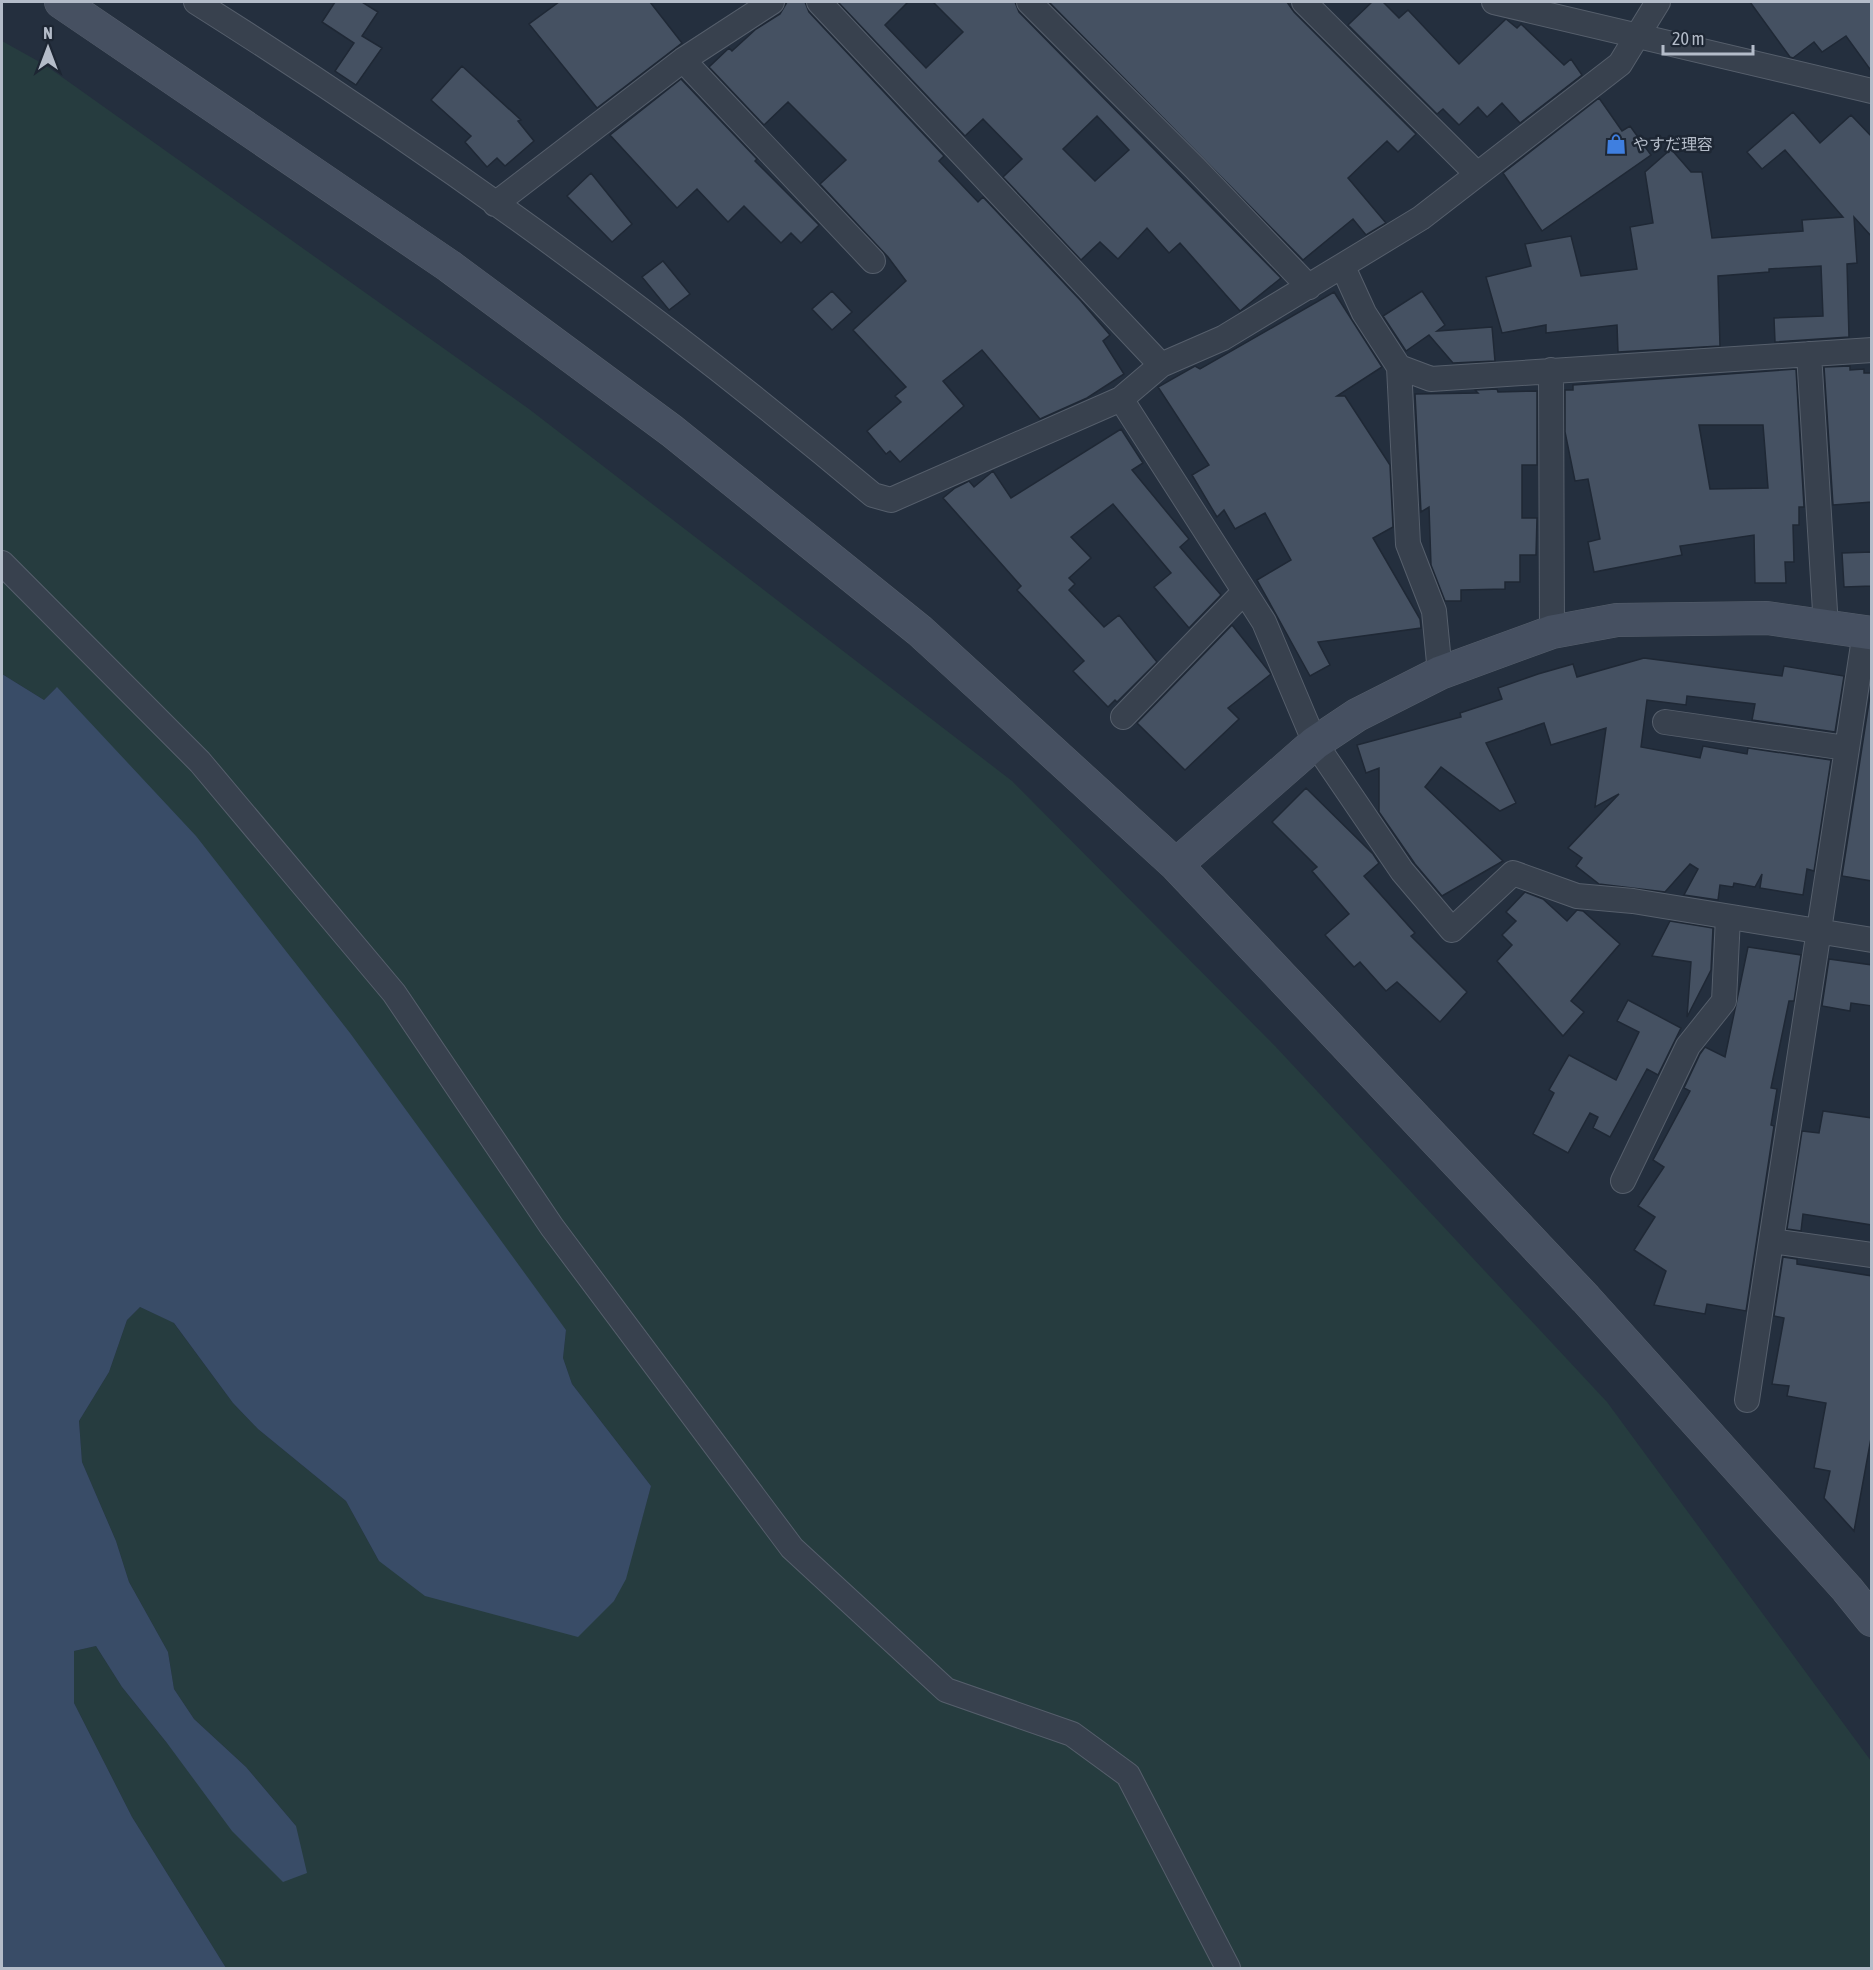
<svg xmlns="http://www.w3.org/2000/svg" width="1873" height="1970" font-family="'Asap Condensed','Noto Sans JP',sans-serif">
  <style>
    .green { fill: #263c3f }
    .water { fill: #394c67 }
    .building { fill: #455162; stroke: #1f2835; stroke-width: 1.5; fill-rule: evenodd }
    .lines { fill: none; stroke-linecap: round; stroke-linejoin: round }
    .street-casing { stroke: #565f6c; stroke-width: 26 }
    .secondary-casing { stroke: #565f6c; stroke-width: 34 }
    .street { stroke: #38414e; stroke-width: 24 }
    .secondary { stroke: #465061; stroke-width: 33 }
    .labels { text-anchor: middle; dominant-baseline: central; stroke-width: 5; stroke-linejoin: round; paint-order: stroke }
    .poi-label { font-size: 16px; fill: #b4bcc9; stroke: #1d2633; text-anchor: start }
  </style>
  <rect width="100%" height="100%" fill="#242f3e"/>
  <path class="green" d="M 2,41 L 45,65 L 529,409 L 1012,781 L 1275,1046 L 1607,1402 L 1871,1761 L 1871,1968 L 226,1968 L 132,1817 L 74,1703 L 74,1651 L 96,1646 L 122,1687 L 167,1743 L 296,1826 L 246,1767 L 194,1719 L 174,1689 L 168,1652 L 129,1582 L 116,1541 L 82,1462 L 79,1421 L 109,1372 L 127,1320 L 140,1307 L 173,1322 L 233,1403 L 258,1429 L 346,1501 L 379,1561 L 614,1601 L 625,1579 L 651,1486 L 572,1384 L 563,1358 L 566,1330 L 56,688 L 44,700 L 2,674 Z"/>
  <path class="water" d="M 2,674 L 44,700 L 57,687 L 196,836 L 350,1033 L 566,1330 L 563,1358 L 572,1384 L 651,1486 L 626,1579 L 614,1601 L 578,1637 L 425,1596 L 379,1561 L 346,1501 L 258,1429 L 233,1403 L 174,1323 L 140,1307 L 127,1320 L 109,1372 L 79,1421 L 82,1462 L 116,1541 L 129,1582 L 168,1652 L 174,1689 L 194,1719 L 246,1767 L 296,1826 L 307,1873 L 283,1882 L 232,1831 L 167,1743 L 122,1687 L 96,1646 L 74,1651 L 74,1703 L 132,1817 L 226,1968 L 2,1968 Z"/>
  <path class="building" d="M 335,2 L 362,2 L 378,12 L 362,36 L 382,48 L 356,85 L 335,71 L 354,43 L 322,22 Z
    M 559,2 L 650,2 L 682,43 L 597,108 L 529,24 Z
    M 787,2 L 805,2 L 809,12 L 944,156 L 939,161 L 978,202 L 983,197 L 1081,301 L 1110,335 L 1103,341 L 1124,374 L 1087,398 L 1040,419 L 982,350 L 943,381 L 964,406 L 900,462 L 890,451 L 886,454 L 867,431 L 901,402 L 895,396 L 906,387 L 853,330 L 906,281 L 888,257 L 820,184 L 846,160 L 788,102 L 764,125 L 709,67 L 729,48 L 732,51 L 756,29 L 780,14 Z
    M 838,2 L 908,2 L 885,25 L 926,68 L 963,32 L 933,2 L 1015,2 L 1019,12 L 1281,278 L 1240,311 L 1180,243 L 1169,253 L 1147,228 L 1118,259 L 1100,242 L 1081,260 L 1003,177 L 1022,159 L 983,119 L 965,136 ZM 1097,116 L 1129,150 L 1095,181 L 1063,149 Z
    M 1049,2 L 1287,2 L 1294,12 L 1416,134 L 1398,152 L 1387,141 L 1348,178 L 1386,223 L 1366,235 L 1353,219 L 1303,260 Z
    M 1372,2 L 1383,2 L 1399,18 L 1408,10 L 1459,64 L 1506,19 L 1517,28 L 1521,24 L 1564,65 L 1571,59 L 1582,75 L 1520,123 L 1502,103 L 1487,117 L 1478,107 L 1459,125 L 1443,109 L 1437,114 L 1348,25 Z
    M 1750,2 L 1872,2 L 1872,72 L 1846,36 L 1822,52 L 1814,42 L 1793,58 L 1790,57 Z
    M 462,66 L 521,120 L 518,121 L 534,141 L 505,166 L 497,158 L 487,167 L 465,142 L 471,136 L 431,100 Z
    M 681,79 L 757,159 L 755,161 L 819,225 L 801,243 L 791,233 L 781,243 L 744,206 L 728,222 L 697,189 L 677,208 L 610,135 Z
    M 1599,98 L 1622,131 L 1630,126 L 1651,155 L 1542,231 L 1503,173 Z
    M 1793,112 L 1820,143 L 1851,115 L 1872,137 L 1872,237 L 1854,217 L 1857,263 L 1847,264 L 1849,337 L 1775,342 L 1774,318 L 1823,316 L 1821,266 L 1769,269 L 1769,272 L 1718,276 L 1720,346 L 1618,352 L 1617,325 L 1546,333 L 1546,325 L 1502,333 L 1486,277 L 1531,266 L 1525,244 L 1571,236 L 1581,276 L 1637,269 L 1630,227 L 1653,223 L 1645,172 L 1671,149 L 1691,172 L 1702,172 L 1712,238 L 1803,231 L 1802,220 L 1843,217 L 1785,150 L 1762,169 L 1747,152 Z
    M 591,173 L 632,224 L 612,242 L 567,196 Z
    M 663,261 L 690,294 L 669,310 L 642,277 Z
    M 832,291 L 852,312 L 832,330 L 812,309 Z
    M 1422,291 L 1445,325 L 1437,331 L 1492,327 L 1495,361 L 1453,363 L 1429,335 L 1406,351 L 1383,316 Z
    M 1334,292 L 1382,367 L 1337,396 L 1345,396 L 1390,465 L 1393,527 L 1373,538 L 1420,619 L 1421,628 L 1318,642 L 1330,665 L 1310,676 L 1257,580 L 1291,560 L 1265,513 L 1235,529 L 1224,510 L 1217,517 L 1192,475 L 1209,465 L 1158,387 L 1195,366 L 1200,369 Z
    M 1850,366 L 1850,370 L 1864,369 L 1864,373 L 1872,373 L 1872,502 L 1833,505 L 1824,367 Z
    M 1796,369 L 1804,507 L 1799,507 L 1799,525 L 1793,525 L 1794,562 L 1785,562 L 1786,583 L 1755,583 L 1754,535 L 1680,546 L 1682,555 L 1594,572 L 1588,542 L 1600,539 L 1588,479 L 1575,481 L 1565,432 L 1565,390 L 1573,390 L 1573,385 ZM 1699,425 L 1763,425 L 1768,488 L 1710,489 Z
    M 1497,389 L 1498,392 L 1537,391 L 1537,465 L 1522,465 L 1522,518 L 1537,518 L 1536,555 L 1520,555 L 1520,582 L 1505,582 L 1505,589 L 1461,590 L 1461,601 L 1445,601 L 1431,565 L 1429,507 L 1421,512 L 1415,394 L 1478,393 L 1475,390 Z
    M 1121,429 L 1143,463 L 1132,470 L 1189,539 L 1180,547 L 1221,595 L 1189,628 L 1154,587 L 1171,573 L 1113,504 L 1071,537 L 1091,558 L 1069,578 L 1075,584 L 1069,590 L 1104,627 L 1119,615 L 1157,662 L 1117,702 L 1115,700 L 1108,707 L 1073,671 L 1084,661 L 1017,590 L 1021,586 L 943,498 L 955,488 L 969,481 L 974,487 L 993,471 L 1011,498 Z
    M 1872,552 L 1872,586 L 1844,587 L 1842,553 Z
    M 1232,625 L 1271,674 L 1228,708 L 1239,719 L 1185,770 L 1137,723 Z
    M 1644,658 L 1782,676 L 1784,666 L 1844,676 L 1835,732 L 1752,720 L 1755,704 L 1687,696 L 1686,705 L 1647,700 L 1641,747 L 1700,758 L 1703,746 L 1747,754 L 1748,748 L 1831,760 L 1814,871 L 1807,869 L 1803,895 L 1760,888 L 1762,874 L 1755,887 L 1734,883 L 1733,887 L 1720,885 L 1718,900 L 1684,895 L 1698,869 L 1690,864 L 1665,892 L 1599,884 L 1576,866 L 1582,858 L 1568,848 L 1619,794 L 1595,807 L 1606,728 L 1551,745 L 1544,723 L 1486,743 L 1516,803 L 1500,811 L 1441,767 L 1425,787 L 1503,861 L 1442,896 L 1415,864 L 1379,812 L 1379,768 L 1366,773 L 1357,745 L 1461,717 L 1460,713 L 1502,699 L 1498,688 L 1538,674 L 1573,664 L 1577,677 Z
    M 1872,683 L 1872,881 L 1842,876 Z
    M 1306,788 L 1373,854 L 1379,863 L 1364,876 L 1415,933 L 1411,936 L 1467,992 L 1440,1022 L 1397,982 L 1386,991 L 1360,962 L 1354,967 L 1325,935 L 1349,914 L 1312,871 L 1317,867 L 1272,822 Z
    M 1525,892 L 1543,899 L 1567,921 L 1577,910 L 1583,911 L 1620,944 L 1571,1001 L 1584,1012 L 1563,1036 L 1497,961 L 1512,945 L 1502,935 L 1516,921 L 1506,912 Z
    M 1670,921 L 1713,928 L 1711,970 L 1687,1017 L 1691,962 L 1652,956 Z
    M 1748,947 L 1801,955 L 1794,1001 L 1789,1001 L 1771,1088 L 1777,1089 L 1771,1125 L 1774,1126 L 1746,1311 L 1707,1304 L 1705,1314 L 1654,1305 L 1666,1271 L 1634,1250 L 1655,1217 L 1638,1206 L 1664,1167 L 1653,1160 L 1690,1091 L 1684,1088 L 1700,1054 L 1705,1047 L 1725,1057 Z
    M 1829,959 L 1872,965 L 1872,1006 L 1851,1003 L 1850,1011 L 1822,1006 Z
    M 1628,1000 L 1681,1028 L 1658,1075 L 1647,1069 L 1610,1137 L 1593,1128 L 1598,1117 L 1590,1113 L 1568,1153 L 1533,1134 L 1554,1093 L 1549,1090 L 1569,1055 L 1616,1080 L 1639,1032 L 1617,1021 Z
    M 1823,1111 L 1872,1118 L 1872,1225 L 1803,1214 L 1801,1231 L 1787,1229 L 1802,1131 L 1819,1133 Z
    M 1783,1257 L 1797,1259 L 1797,1264 L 1872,1276 L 1872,1433 L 1854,1531 L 1824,1498 L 1830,1471 L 1814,1468 L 1826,1403 L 1787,1396 L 1789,1386 L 1772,1384 L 1784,1318 L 1774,1316 Z"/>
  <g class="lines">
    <g class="street-casing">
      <path id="street" d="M 196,2 C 432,151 660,316 873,495 L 891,500 L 1121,399 L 1161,365 L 1223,338 L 1421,218 L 1620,64 L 1658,2
        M 819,2 L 1161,365
        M 1029,2 L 1195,168 L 1309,287
        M 1304,2 L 1477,174
        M 1494,2 L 1872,91
        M 683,60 L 873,261
        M 495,204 L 683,60 L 772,2
        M 1343,267 L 1364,313 L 1399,367 L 1431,379 L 1872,350
        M 1809,354 L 1826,627
        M 1399,367 L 1408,544 L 1434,611 L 1440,673
        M 1551,370 L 1552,632
        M 1121,399 L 1264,622 L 1315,743 L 1402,871 L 1452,930 L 1513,873 L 1577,896 L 1633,901 L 1872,940
        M 2,563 L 200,762 L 394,993 L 552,1227 L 792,1548 L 946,1690 L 1072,1734 L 1128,1775 L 1228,1968
        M 1865,632 L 1771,1241 L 1872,1255
        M 1123,717 L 1244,592
        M 1665,722 L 1846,748
        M 1623,1181 L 1688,1046 L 1724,1001 L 1728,917
        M 1747,1400 L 1771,1241"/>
    </g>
    <g class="secondary-casing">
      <path id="secondary" d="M 61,2 L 449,266 L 672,431 L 920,631 L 1176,865 L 1586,1299 L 1847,1589 L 1872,1620
        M 1176,865 L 1315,743 L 1357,715 L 1440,673 L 1552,632 L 1617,620 L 1767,618 L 1872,633"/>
    </g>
    <use href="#street" class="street"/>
    <use href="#secondary" class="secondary"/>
  </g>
  <defs>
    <g id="shop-bare" transform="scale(1.62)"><path d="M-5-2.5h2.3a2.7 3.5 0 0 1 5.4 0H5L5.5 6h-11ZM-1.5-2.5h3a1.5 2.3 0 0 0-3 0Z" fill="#3f7fe0" stroke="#1d2633" stroke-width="2.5" paint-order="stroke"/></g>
  </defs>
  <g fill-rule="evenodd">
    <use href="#shop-bare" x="1616" y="144"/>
  </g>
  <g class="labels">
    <g class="poi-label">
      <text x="1633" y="144">やすだ理容</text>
    </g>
  </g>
  <rect width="1873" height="1970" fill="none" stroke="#b4bcc9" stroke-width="6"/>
  <g transform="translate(48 48)" stroke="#1d2633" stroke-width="4.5" paint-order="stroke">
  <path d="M0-4.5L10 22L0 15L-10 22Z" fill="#b4bcc9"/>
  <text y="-9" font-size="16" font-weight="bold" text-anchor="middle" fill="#b4bcc9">N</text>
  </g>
  <path d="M1663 45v9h90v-9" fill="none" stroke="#b4bcc9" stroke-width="3"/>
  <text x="1672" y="45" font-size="18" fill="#b4bcc9" stroke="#1d2633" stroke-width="4.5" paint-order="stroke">20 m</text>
</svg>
